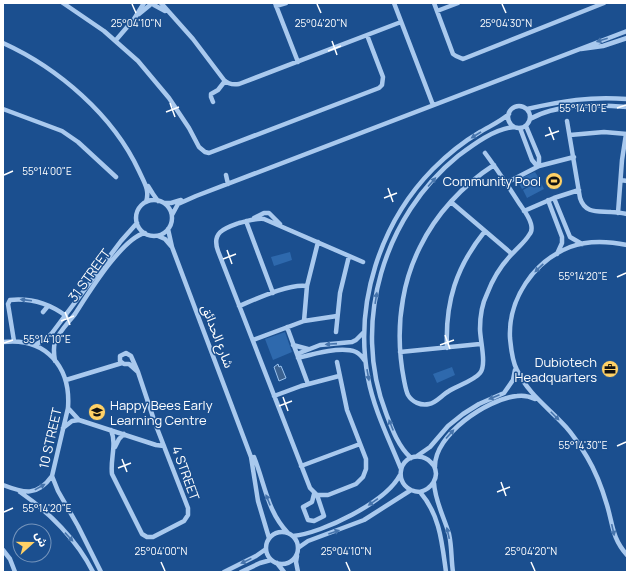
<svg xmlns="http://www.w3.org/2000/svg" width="630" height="575" font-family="Manrope,'Noto Sans Arabic',sans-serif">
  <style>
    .green { fill: #2e69ad }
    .water { fill: #3c6290; stroke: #9cc4f0 }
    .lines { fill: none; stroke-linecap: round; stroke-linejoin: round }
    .minor { stroke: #a9c9ee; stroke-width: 4.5 }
    .oneway { fill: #4674ac }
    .ticks { fill: none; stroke: #fff; stroke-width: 1.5 }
    .labels { text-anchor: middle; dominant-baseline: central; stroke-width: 3; stroke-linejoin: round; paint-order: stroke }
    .poi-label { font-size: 13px; fill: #fff; stroke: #1b4f8f; text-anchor: end }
    .street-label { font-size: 13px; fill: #fff; stroke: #1b4f8f }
    .ticks-label { font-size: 10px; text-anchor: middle; fill: #fff; stroke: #1b4f8f; stroke-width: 3; stroke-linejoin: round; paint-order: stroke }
  </style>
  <rect width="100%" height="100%" fill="#1b4f8f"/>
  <path class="green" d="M 535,172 L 540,180 L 522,189 L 517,180 Z
    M 540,181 L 544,189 L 527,198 L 523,190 Z
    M 290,252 L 292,260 L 274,266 L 271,257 Z
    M 285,332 L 292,352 L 273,360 L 265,339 Z
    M 452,367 L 455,375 L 437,383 L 433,374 Z"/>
  <path class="water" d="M 278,364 L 279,367 L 281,366 L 286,378 L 279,381 L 274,367 Z"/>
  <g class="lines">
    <path class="minor" d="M 63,3 L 104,31 L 138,61 L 169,98 L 189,128 L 199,147 L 205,152 L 209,153 L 379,88 L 382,85 L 383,77 L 367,35
      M 161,3 L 193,39 L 224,80 C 228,84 233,85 239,84 L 401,22
      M 275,3 L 298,62
      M 394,3 L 433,105
      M 434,3 L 453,54 L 456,56 L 463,59 L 604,3
      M 154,5 L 165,11
      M 276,6 L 286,3
      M 437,11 L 458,3
      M 139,14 L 150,5
      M 116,40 L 134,19 L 144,3
      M 3,43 C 58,68 113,115 139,171 C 144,182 150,190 146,202
      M 581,49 L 603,46 L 627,38
      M 213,102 L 211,97 L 211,94 L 218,90 L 225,81
      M508 117a11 11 0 1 1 22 0a11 11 0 1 1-22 0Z
      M 3,109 L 62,131 L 78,142 L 116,177
      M 527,109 C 562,101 590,96 627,99
      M 530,119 C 556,104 598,104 627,107
      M 567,121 L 580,198 C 585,214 598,211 611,212 C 617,212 622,213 627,214
      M 526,126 L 539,157 L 539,166
      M 520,128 L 532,160 L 537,166
      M 570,135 L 604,132 L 627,134
      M 485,153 C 497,169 508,186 519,203 C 523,209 529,216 531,224 C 532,228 532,232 529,235 C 525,242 518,247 513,253 C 501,265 493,278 487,294 C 482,304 480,317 480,329 C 480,340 487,365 480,373 C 475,380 457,386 449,391 C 442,395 436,403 429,404 C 421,406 412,402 408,395 C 406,391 405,385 404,380 C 399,354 398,326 403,299 C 406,281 412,263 420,247 C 436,214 463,185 494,165
      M 226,175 L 228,184
      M 621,180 L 627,181
      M 506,183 L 539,166 L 574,157
      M 148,186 L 153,194 L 158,201
      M 554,198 L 570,237 L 582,244
      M 548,200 L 562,237 L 562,243 L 557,254
      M136 218a18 18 0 1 1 36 0a18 18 0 1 1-36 0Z
      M 451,202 L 512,254
      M 164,203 L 171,203 L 181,200
      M 524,211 L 554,198 L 579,190
      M 618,213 L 622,160 L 626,134
      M 172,215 L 178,204 L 196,196 L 627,31
      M 254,218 L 264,213 L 269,213 L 280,224
      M 246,221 L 273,293
      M 168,229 L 172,247 L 251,457 L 258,501 L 269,538
      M 158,236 L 165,239 L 171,246
      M 627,245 C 608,241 588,240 570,247 C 534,261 508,299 510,338 C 511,348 512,361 517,370 C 528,394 549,408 566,427 C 574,436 581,447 587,457 C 596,472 602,488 607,505 C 613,525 612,538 627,555
      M 239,306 C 256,299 290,283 307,286
      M 43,312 L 48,306
      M 304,321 L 307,286 L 318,242
      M 287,327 L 308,384
      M 336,332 L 340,293 L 349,256
      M 253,340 L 304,321 L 337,316
      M 14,341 L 8,304 L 10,300 C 30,298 50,304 66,316
      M 3,342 C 46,337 71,367 68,408 L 52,476 C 37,497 24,493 3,485
      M 35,345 L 47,338 L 52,333 L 121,241 L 137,223
      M 293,345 L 308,349
      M 447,348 C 445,302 456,267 485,231
      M 400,352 L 480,344
      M 126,353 L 131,356 L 138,372 L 129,364 L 124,364 L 120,361 L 120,356 Z
      M 297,354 L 320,345 L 352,342 L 356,340 L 364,332
      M 298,358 C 313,354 341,346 356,352 C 360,354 363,358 365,361
      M 55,361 C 54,355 53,348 55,342 C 59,332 68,323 75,314 C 88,294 122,238 145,233
      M 337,362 L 347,410 L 366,459 L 366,469 L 363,477 L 356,484 L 328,495 L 317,495 L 310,488 L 218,251 C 211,232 225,228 239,223 C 248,221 255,218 264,219 L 363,262
      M 66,380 L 122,363
      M 274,396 L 301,386 L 339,376
      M 68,408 L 79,420 L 156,445 L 164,446
      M 63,428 L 72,421 L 79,420
      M 111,430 C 117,445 110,459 112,474 L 142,534 L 147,537 L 153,537 L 184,521 L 188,515 L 188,508 L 155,423 L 138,372
      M 115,447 L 119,439 L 124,434
      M 417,456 L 430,447 L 448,426 L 463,414 L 479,404 L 504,393 L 513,380 L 515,370
      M 254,457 C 265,484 267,511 288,533
      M 411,458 C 398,446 392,429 386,413 C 351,323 384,216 458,156 C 474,144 494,129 514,127
      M 301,466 L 360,444
      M 435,467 C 434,435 487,399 517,396 C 524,395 529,396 535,399
      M 401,469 C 389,439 374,410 368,378 C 354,304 380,223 433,169 C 447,155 463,142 480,132 C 490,126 500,122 509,114
      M 52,476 L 58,491 L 78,526 L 101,572
      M 434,483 C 435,501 444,517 449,534 C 452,547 451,559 453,572
      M 20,492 C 49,512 77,540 93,572
      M 420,492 C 431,489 440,478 434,466 C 431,462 427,458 422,457 C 396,452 392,491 420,492 C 440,515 442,543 446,572
      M 314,494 L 312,502 L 303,507 L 308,520 L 314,521 L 324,516 L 317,495
      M266 548a16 16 0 1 1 32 0a16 16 0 1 1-32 0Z
      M 293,536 C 323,533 386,502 400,475
      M 298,548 L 308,541 L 364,520 L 411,490
      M 3,550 L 10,559 L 15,572
      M 297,556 L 296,562 L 298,572
      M 277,563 L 284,572
      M 224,572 L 256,556 L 266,549
      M 241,572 L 260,563 L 271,560"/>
  </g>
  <defs><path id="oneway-solid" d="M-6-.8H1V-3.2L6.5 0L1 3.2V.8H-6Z"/></defs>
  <g class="oneway">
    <use href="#oneway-solid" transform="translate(602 40) rotate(162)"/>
    <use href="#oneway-solid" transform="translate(476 135) rotate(148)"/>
    <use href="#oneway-solid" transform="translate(432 182) rotate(-49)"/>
    <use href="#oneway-solid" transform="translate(539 268) rotate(136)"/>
    <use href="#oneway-solid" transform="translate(376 298) rotate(-81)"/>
    <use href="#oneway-solid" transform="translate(26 300) rotate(-173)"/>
    <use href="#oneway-solid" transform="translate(331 344) rotate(176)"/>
    <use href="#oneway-solid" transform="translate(368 375) rotate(80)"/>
    <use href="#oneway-solid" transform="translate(494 397) rotate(157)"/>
    <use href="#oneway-solid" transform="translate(555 416) rotate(45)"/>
    <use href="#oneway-solid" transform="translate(391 425) rotate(-112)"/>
    <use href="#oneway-solid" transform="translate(450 434) rotate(-48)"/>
    <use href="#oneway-solid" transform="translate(40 487) rotate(-29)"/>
    <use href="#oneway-solid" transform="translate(268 500) rotate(-112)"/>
    <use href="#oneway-solid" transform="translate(373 502) rotate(145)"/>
    <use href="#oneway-solid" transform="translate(613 530) rotate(77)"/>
    <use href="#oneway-solid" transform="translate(334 532) rotate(-19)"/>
    <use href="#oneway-solid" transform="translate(448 533) rotate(-103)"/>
    <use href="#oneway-solid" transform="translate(69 537) rotate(47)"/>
    <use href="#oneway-solid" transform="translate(246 561) rotate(154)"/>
  </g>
  <path class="ticks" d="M 132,4 L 136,13M 317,4 L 321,13M 502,4 L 506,13M 332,41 L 337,55M 328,51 L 341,46M 170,103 L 175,117M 617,108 L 626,105M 166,112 L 179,107M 549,127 L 554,140M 545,136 L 559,131M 4,175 L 13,171M 388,188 L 393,202M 384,198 L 397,193M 227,250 L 232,264M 223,259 L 236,254M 617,277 L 626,273M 65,312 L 70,325M 61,321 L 74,316M 445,335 L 450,349M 4,343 L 13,340M 440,345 L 454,340M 283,397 L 288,411M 279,406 L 292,401M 617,446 L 626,442M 122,459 L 127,472M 118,468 L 131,463M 501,482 L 506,496M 497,492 L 510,487M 4,512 L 13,508M 161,562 L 165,571M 346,562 L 350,571M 531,562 L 535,571"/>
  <defs>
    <g id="stadium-disc" transform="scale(0.9)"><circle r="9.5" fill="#ffd166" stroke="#1b4f8f"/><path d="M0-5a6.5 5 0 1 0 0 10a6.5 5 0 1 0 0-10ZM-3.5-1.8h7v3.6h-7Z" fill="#111"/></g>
    <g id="office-disc" transform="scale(0.9)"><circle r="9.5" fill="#ffd166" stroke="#1b4f8f"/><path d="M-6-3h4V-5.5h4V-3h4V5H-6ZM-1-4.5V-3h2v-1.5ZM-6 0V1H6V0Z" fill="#111"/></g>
    <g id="school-disc" transform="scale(0.9)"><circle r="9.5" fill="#ffd166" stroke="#1b4f8f"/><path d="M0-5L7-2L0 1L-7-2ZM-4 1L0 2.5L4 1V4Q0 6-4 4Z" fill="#111"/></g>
  </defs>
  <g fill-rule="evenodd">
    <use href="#stadium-disc" x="554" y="181"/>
    <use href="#office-disc" x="610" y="369"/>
    <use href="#school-disc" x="97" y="412"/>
  </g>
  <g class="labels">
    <g class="poi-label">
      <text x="541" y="181">Community Pool</text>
      <text x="597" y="362">Dubiotech<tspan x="597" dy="15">Headquarters</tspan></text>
      <text x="110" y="405" text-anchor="start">Happy Bees Early<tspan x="110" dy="15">Learning Centre</tspan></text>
    </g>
    <g class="street-label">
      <text transform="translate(89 275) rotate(-54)">31 STREET</text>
      <text transform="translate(218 336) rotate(69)">شارع الحدائق</text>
      <text transform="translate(50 438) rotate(-77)">10 STREET</text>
      <text transform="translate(186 473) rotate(70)">4 STREET</text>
    </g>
  </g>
  <g class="ticks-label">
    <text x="136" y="27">25°04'10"N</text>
    <text x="321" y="27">25°04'20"N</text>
    <text x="506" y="27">25°04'30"N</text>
    <text x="583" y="112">55°14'10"E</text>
    <text x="47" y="175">55°14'00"E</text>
    <text x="583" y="280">55°14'20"E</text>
    <text x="47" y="343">55°14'10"E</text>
    <text x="583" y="449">55°14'30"E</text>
    <text x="47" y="512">55°14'20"E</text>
    <text x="161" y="555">25°04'00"N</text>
    <text x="346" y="555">25°04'10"N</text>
    <text x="531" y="555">25°04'20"N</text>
  </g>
  <rect width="630" height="575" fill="none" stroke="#ffffff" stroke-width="8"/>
  <g transform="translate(32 543) rotate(69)"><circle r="19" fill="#1b4f8f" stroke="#7695bc"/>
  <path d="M0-3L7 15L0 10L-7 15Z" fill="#ffd166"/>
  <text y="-6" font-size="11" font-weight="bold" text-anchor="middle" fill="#ffffff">ش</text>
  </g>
</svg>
